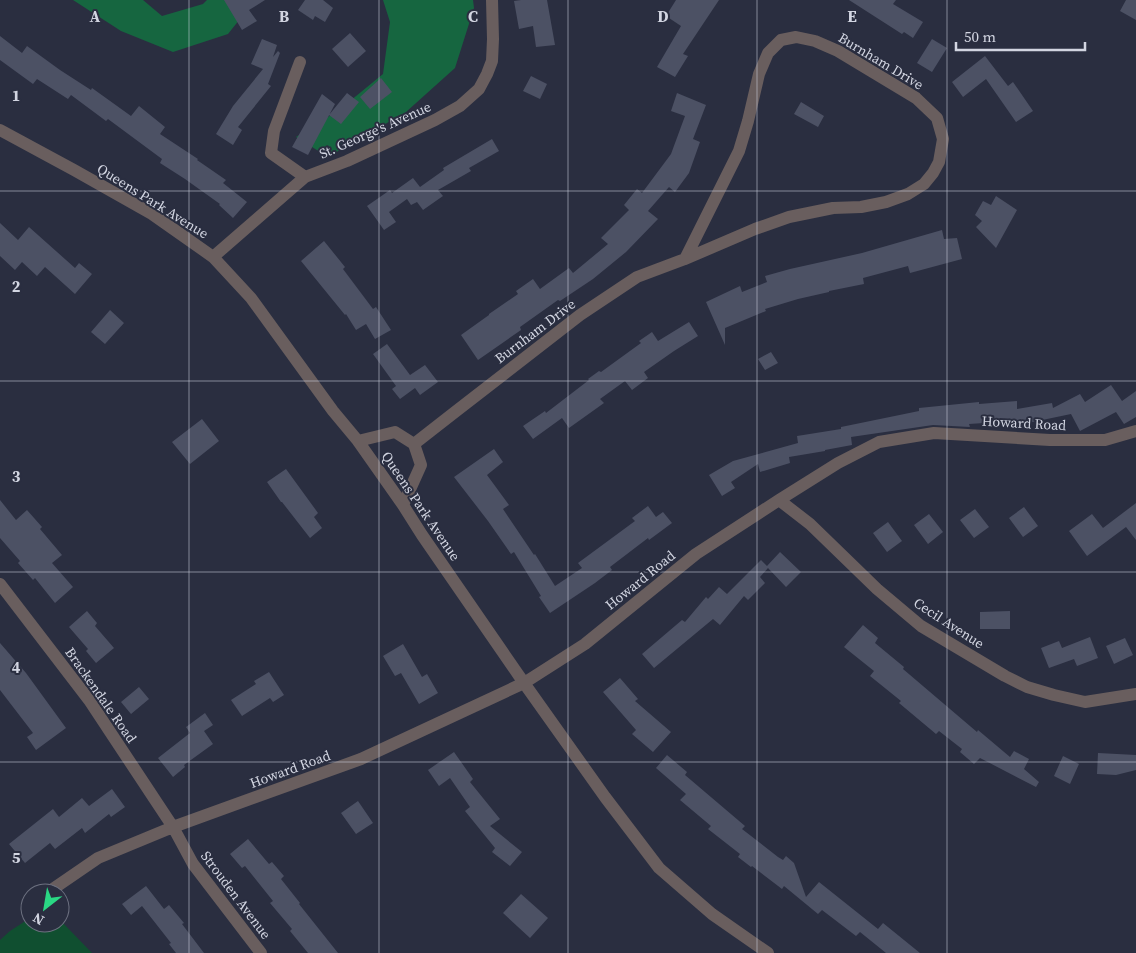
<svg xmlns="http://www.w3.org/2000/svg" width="1136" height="953" font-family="'Source Serif 4',serif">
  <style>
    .green { fill: #104f30 }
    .forest { fill: #166640 }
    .building { fill: #4c5164 }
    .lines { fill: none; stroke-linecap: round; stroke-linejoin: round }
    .street { stroke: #695e5e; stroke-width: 12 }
    .grid { fill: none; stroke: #d2d5e1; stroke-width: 1; stroke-opacity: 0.55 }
    .labels { text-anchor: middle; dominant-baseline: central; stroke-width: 4; stroke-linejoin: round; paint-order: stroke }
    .street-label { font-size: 14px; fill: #d2d5e1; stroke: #2a2e40 }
    .grid-label { font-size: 16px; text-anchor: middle; font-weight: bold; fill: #d2d5e1; stroke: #2a2e40; stroke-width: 4; stroke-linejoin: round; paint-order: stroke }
  </style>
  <rect width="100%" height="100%" fill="#2a2e40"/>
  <path class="green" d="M 30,918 L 30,923 L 60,923 L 60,920 L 92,953 L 0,953 L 0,940 L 10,931 Z"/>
  <path class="forest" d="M 73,0 L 143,0 L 162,16 L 203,4 L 207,0 L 255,0 L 228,34 L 173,52 L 121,31 Z
    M 383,0 L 473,0 L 474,8 L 455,68 L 406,112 L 328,157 L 296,137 L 339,110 L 383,74 L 390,22 Z"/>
  <path class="building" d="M 224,0 L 265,0 L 249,10 L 257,21 L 242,30 Z
    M 305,0 L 323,0 L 333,8 L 325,22 L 315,16 L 313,20 L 298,10 Z
    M 521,0 L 547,0 L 555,45 L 536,47 L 533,26 L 519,29 L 514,1 Z
    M 676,0 L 719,0 L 683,54 L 688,56 L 675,77 L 657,67 L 681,26 L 666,16 Z
    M 849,0 L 896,0 L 893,4 L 923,22 L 913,38 L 904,32 L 902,34 Z
    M 1126,0 L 1136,0 L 1136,20 L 1120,11 Z
    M 350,33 L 366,51 L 348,67 L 332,49 Z
    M 0,36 L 22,53 L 27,46 L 60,70 L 91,90 L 92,88 L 131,116 L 139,106 L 165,127 L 160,134 L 198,159 L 197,160 L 226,180 L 223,183 L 247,202 L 233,218 L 219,205 L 220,204 L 185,179 L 160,163 L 162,159 L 108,119 L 106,121 L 71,95 L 68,99 L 37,79 L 33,84 L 0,60 Z
    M 262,39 L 277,45 L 273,57 L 278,51 L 280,53 L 268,84 L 271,86 L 238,127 L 242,130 L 233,145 L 216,134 L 233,106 L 263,69 L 251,64 Z
    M 932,39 L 947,48 L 932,72 L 917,63 Z
    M 985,56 L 1008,86 L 1013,82 L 1033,111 L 1016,122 L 986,79 L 963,97 L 952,82 Z
    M 531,76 L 547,84 L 540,99 L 523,91 Z
    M 381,78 L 392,92 L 370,109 L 360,97 Z
    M 347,93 L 359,102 L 341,124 L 329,115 Z
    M 677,93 L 706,105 L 693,139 L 700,142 L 689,173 L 675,192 L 669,187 L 648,211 L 658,219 L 626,252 L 593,279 L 560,301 L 558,300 L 520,327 L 521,330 L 478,360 L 461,335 L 489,315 L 489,314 L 518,294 L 516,291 L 533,279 L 540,289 L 569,268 L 573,273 L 608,244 L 601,238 L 629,210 L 624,205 L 637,189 L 642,193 L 671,154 L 685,116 L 671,111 Z
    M 322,94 L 335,104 L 308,155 L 292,147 Z
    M 801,102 L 824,116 L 818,127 L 794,114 Z
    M 492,139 L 499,151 L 469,168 L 471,171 L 438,190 L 443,196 L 423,210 L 417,202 L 411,205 L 407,199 L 389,212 L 396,222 L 384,230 L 367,206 L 390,190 L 392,193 L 413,178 L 420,187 L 444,170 L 443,168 Z
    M 996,196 L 1017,210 L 996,248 L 976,227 L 982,221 L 975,215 L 983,201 L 991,205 Z
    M 0,223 L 18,240 L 29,227 L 75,268 L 79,263 L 92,274 L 75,294 L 45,267 L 37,276 L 22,262 L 15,270 L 0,256 Z
    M 942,230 L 944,239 L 957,238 L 962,259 L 910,273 L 908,266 L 863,278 L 864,284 L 829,291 L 829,292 L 798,299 L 765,309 L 766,311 L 725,328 L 725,345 L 706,302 L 740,286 L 742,292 L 767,282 L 765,276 L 790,269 L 862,253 Z
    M 324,241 L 345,267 L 343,269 L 373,309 L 376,307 L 391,330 L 375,339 L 366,324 L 356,330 L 346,314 L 345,315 L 301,261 Z
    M 110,310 L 124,323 L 105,344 L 91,332 Z
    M 689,322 L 698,336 L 674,351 L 644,372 L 648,378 L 632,390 L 625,381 L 600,399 L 604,403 L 569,428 L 562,418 L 533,439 L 523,426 L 545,411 L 546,413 L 589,380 L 588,379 L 599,371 L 601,372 L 641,343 L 639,341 L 652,332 L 658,341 Z
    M 387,344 L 410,375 L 425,365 L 438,382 L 420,395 L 415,388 L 400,399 L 392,389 L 396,386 L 373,354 Z
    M 771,352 L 778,363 L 765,370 L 758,359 Z
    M 1111,385 L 1122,401 L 1136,391 L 1136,417 L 1124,424 L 1116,412 L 1080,431 L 1071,414 L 1028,423 L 1028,420 L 969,424 L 970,427 L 933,425 L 851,437 L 852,445 L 825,450 L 825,451 L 789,457 L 790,463 L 760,472 L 758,464 L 731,482 L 735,488 L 722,496 L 709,475 L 733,461 L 798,443 L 797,436 L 841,429 L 841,427 L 919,411 L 919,408 L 979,402 L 979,404 L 1017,401 L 1017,409 L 1052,403 L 1053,408 L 1080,394 L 1085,402 Z
    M 202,419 L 219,441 L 190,464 L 172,442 Z
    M 494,449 L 503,462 L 487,475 L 509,505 L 503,509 L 534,555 L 535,554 L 555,586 L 582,568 L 578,563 L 635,521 L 632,518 L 648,506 L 656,517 L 663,512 L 672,523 L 649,540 L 648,538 L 610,567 L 612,570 L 595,583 L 550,613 L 539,597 L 541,596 L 514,552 L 511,554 L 488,521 L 454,477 Z
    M 286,469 L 318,513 L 314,517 L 322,528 L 310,538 L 282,502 L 281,502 L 267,482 Z
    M 0,500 L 16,520 L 27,510 L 42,527 L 40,529 L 62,555 L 52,563 L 73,587 L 55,603 L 35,578 L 33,580 L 18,563 L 20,561 L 0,538 Z
    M 1136,503 L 1136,540 L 1126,527 L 1087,556 L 1069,531 L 1092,514 L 1103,528 Z
    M 1024,507 L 1038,526 L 1023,537 L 1009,518 Z
    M 975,509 L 989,527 L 974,538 L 960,520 Z
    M 929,514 L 943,532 L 928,544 L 914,525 Z
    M 888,522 L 902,541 L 887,552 L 873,533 Z
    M 780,552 L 801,572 L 786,587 L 768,568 L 760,577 L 765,583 L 748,600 L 744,596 L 720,625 L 713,619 L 654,668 L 642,654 L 682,620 L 685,622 L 706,597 L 708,599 L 719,587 L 727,594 L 761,560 L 767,566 Z
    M 87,611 L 97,623 L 95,626 L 114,648 L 96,663 L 86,651 L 88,649 L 69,627 Z
    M 1010,611 L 1010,629 L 980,629 L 980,612 Z
    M 863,625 L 878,638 L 875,643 L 904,667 L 903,669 L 977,732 L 978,730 L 1010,757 L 1014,751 L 1029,759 L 1024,769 L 1039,782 L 1036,787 L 980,758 L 974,764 L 960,752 L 962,749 L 939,731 L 936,734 L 899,703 L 901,701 L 870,676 L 874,671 L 844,647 Z
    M 1090,637 L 1098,658 L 1077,666 L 1074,659 L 1049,668 L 1041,648 L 1059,641 L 1062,648 Z
    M 1125,638 L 1133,655 L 1114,664 L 1106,646 Z
    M 0,643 L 26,673 L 66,728 L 36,750 L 27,737 L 33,733 L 0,690 Z
    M 403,644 L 422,677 L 427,674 L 438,693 L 419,704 L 401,673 L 395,676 L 383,656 Z
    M 269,672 L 284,695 L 273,702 L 270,698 L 242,716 L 231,700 L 256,684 L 254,681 Z
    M 620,678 L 638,699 L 635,701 L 671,732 L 653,752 L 632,734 L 636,730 L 603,692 Z
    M 139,687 L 149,699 L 131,714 L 121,702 Z
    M 205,713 L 213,725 L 204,731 L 213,744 L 184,765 L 185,767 L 173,777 L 158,758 L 190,733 L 186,727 Z
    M 454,752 L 473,779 L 470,782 L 500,819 L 490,826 L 522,852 L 510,866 L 492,852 L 495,848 L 465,811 L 470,807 L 450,778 L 439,786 L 428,770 Z
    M 1098,753 L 1136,755 L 1136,770 L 1116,775 L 1097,774 Z
    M 667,755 L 687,772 L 685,775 L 745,826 L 742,829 L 778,857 L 783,860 L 786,856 L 794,863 L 806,897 L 819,882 L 878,929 L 883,923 L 920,953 L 886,953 L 860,932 L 856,936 L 822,910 L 818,914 L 784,886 L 782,889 L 752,866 L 751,867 L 738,857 L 740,854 L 708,829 L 711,826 L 680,800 L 686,794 L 656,768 Z
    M 1063,756 L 1079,764 L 1070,784 L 1054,776 Z
    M 112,789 L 125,807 L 111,817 L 109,814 L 85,833 L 82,828 L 55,849 L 50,843 L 25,863 L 9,844 L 53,809 L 59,817 L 82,798 L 89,806 Z
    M 358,801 L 373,823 L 356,834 L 341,813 Z
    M 248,839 L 269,864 L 272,862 L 284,876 L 281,879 L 300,903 L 299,904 L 338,953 L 308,953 L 290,931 L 292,929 L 270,903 L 273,901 L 245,866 L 242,868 L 230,854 Z
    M 146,886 L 164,909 L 169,905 L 184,923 L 182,924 L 204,953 L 176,953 L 169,944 L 171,943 L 142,906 L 131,915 L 122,904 Z
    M 521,894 L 548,918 L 530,938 L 503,913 Z"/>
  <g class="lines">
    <path class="street" d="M 300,62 L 274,131 L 271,153 L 305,177
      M 0,130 L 74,170 L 152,214 L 213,257 L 251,298 L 333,411 L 358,441 L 403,505 L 422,535 L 524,683 L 605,797 L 659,868 L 712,914 L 768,953
      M 213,257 L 305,177 L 347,161 L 435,120 L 460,106 L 479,89 L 487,74 L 492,61 L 493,39 L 492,0
      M 358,441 L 395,432 L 414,444 L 421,465 L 403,505
      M 414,444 L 455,412 L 580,315 L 637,277 L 685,259 L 739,151 L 748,121 L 759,74 L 768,53 L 781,40 L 796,37 L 815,41 L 838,51 L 916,98 L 937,118 L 943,139 L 939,162 L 933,173 L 924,184 L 908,194 L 886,202 L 861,207 L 833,208 L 789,217 L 755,229 L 685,259
      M 779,500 L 810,524 L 877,589 L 921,626 L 1005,676 L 1027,687 L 1054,695 L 1085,702 L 1136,694
      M 0,584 L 89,700 L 173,827 L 193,864 L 261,953
      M 47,893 L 98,858 L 173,827 L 361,759 L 524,683 L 585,644 L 696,554 L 779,500 L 838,463 L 879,442 L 934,433 L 1050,440 L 1105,440 L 1136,431"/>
  </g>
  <path class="grid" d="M 189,0 L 189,953M 379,0 L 379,953M 568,0 L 568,953M 757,0 L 757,953M 947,0 L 947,953M 0,191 L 1136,191M 0,381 L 1136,381M 0,572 L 1136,572M 0,762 L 1136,762"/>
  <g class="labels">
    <g class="street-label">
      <text transform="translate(881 61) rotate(31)">Burnham Drive</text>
      <text transform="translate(375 130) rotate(-24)">St. George's Avenue</text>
      <text transform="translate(153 201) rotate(32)">Queens Park Avenue</text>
      <text transform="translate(535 331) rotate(-37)">Burnham Drive</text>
      <text transform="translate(1024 423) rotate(3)">Howard Road</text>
      <text transform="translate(421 506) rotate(56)">Queens Park Avenue</text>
      <text transform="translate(640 580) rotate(-39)">Howard Road</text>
      <text transform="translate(949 623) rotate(33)">Cecil Avenue</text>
      <text transform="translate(101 695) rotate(55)">Brackendale Road</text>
      <text transform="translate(290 769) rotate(-20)">Howard Road</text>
      <text transform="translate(236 895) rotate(53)">Strouden Avenue</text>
    </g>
  </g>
  <g class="grid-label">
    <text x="95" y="22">A</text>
    <text x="284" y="22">B</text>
    <text x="473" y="22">C</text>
    <text x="663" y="22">D</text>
    <text x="852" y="22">E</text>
    <text x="16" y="101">1</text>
    <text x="16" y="292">2</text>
    <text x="16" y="482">3</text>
    <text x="16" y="673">4</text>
    <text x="16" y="863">5</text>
  </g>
  <g transform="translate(45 908) rotate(211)"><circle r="24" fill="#2a2e40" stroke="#6d7180"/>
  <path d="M0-4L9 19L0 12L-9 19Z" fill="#2ad884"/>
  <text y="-8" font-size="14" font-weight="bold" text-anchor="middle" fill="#d2d5e1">N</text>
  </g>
  <path d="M956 42v8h129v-8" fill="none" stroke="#d2d5e1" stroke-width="2.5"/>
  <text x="964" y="42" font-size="15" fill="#d2d5e1" stroke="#2a2e40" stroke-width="4" paint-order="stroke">50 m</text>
</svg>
